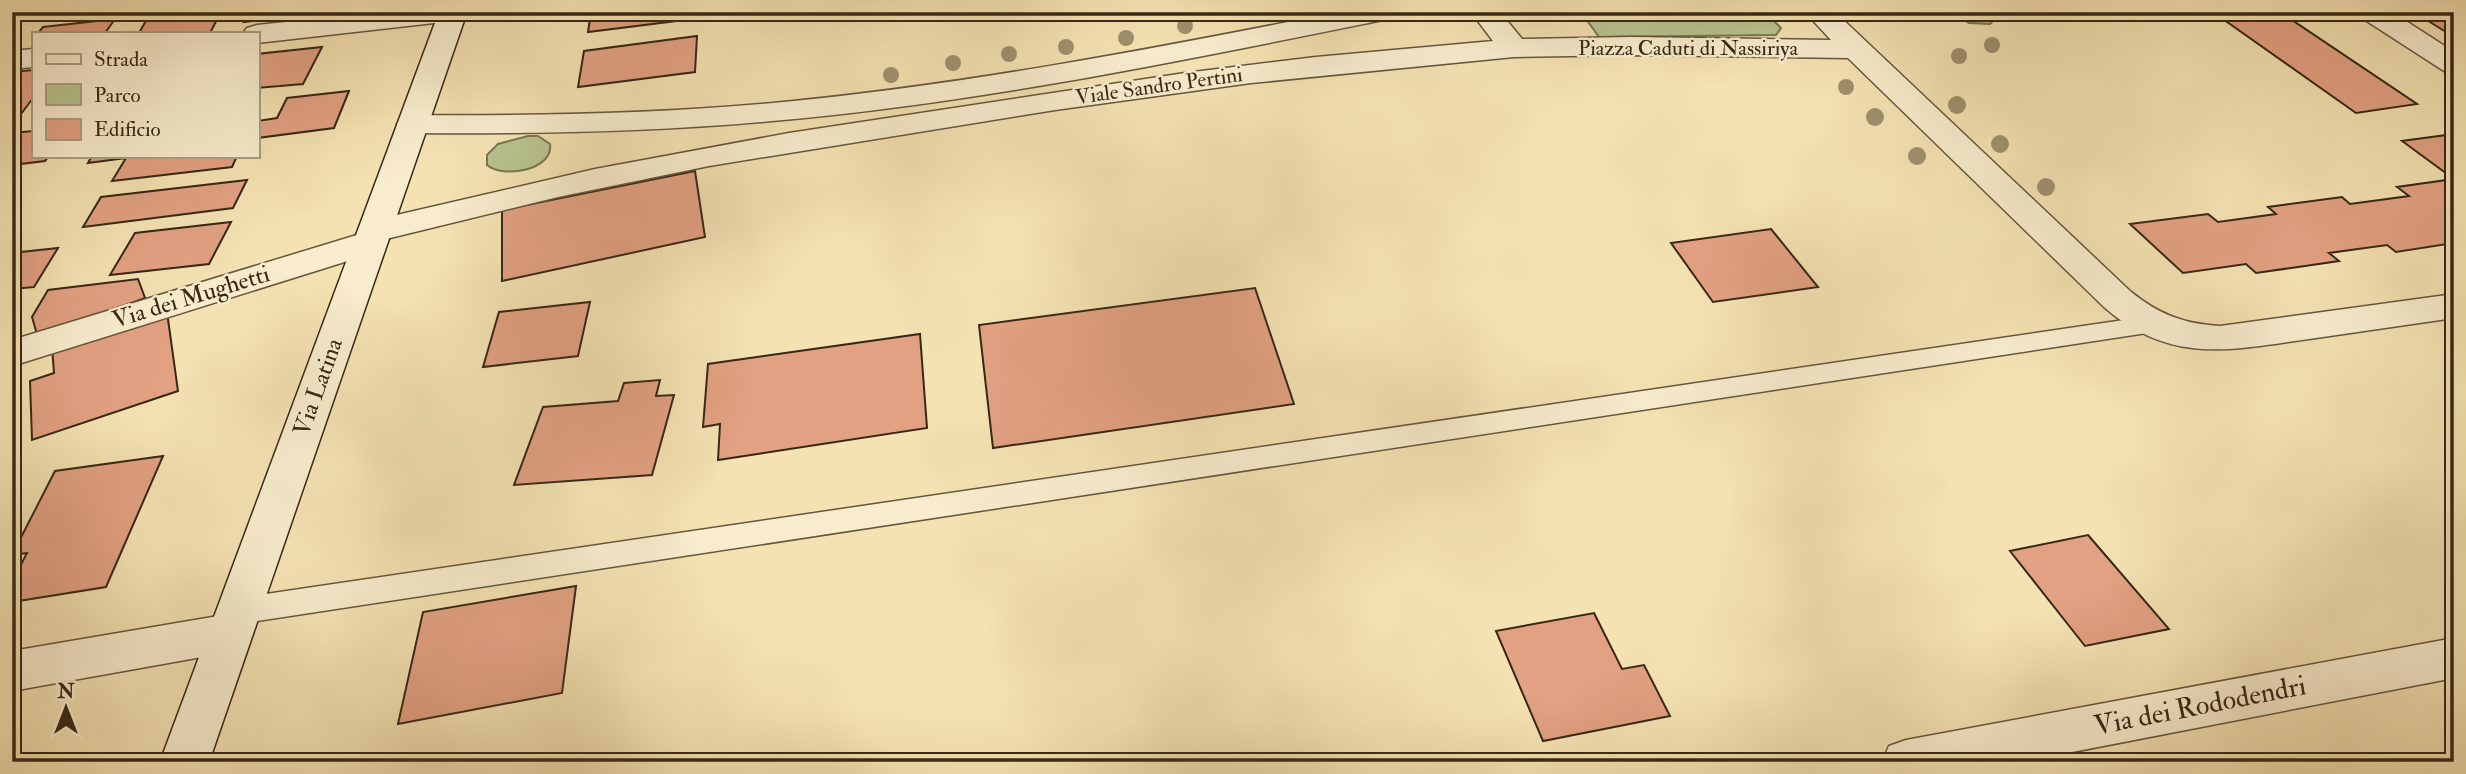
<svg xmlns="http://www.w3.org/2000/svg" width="2466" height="774" font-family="'IM FELL Double Pica',serif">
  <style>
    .green { fill: #b8c48e; stroke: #787652; stroke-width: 2 }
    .building { fill: #e2a182; stroke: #372816; stroke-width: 2 }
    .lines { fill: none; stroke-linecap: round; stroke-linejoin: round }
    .service-casing { stroke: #66563d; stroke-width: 3 }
    .minor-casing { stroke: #66563d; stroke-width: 3 }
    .secondary-casing { stroke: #372816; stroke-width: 3 }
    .service { fill: #f8eccd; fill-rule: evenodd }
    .minor { fill: #f8eccd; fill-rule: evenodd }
    .secondary { fill: #f8eccd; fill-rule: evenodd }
    .tree { fill: #9e916d }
    .labels { text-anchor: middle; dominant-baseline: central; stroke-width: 5; stroke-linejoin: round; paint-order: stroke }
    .far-street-label { font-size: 21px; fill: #372816; stroke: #f8eccd }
    .street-label { font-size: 24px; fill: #372816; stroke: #f8eccd }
    .near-street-label { font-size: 28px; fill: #372816; stroke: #f8eccd }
  </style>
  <rect width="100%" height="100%" fill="#f4e2b2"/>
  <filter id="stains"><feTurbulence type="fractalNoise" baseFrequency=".00286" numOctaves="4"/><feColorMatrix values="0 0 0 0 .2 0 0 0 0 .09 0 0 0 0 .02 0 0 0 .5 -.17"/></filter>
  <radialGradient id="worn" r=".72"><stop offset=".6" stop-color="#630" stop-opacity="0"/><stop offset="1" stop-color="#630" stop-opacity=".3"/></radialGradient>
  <path class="green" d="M 1581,12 L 1765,12 L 1781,28 L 1776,35 L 1599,37 Z
    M 1950,12 L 1992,12 L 1995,19 L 1990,24 L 1969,23 Z
    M 528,136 L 538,136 L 550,144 C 554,170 503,179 487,165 L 487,155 L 498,144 Z"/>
  <path class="building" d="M 151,12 L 221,12 L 210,33 L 139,33 Z
    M 249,12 L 331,12 L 328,20 L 282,26 L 285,17 L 244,22 Z
    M 591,12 L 685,12 L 684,20 L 588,32 Z
    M 2213,12 L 2280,12 L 2417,104 L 2356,113 Z
    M 2414,12 L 2454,12 L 2454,37 Z
    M 115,19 L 105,33 L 38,33 L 43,27 Z
    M 697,36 L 695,72 L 578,87 L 584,51 Z
    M 322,47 L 303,84 L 257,88 L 257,54 Z
    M 33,70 L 33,98 L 21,114 L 12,115 L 12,72 Z
    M 349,91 L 334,128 L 257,138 L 257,121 L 277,118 L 287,98 Z
    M 33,131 L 33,156 L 49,156 L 45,161 L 12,165 L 12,133 Z
    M 2454,134 L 2454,179 L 2402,141 Z
    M 92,156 L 237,156 L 232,167 L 112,181 L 126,158 L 88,163 Z
    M 695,171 L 705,237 L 502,281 L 502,210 Z
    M 2454,179 L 2454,243 L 2396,252 L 2387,245 L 2329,253 L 2339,261 L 2256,273 L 2246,264 L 2183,273 L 2130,224 L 2208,214 L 2218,222 L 2276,214 L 2268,207 L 2342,197 L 2350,204 L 2409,196 L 2397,187 Z
    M 247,180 L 233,208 L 83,227 L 101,197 Z
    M 231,222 L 209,264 L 110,275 L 135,233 Z
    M 1771,229 L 1818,287 L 1713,302 L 1671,243 Z
    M 58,248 L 34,287 L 12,289 L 12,253 Z
    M 138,279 L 145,298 L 38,338 L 32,317 L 48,290 Z
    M 1255,288 L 1294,404 L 993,448 L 979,325 Z
    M 590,302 L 578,356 L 483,367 L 499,312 Z
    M 167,312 L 178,391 L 32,440 L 30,381 L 54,373 L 52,348 Z
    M 920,334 L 927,428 L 718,460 L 720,424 L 703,427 L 708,364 Z
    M 660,380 L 656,396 L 674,395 L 652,475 L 514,485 L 543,407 L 618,401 L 624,383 Z
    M 163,456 L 106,587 L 12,602 L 12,582 L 27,553 L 12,555 L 55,471 Z
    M 2088,535 L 2169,629 L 2085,646 L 2010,551 Z
    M 576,586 L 562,693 L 398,724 L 423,612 Z
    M 1594,613 L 1622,669 L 1644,665 L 1670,716 L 1543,741 L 1496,631 Z"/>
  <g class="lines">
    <g class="service-casing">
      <path id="service" d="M 2151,316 L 2160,319 L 2164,325 L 2160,331 L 238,624 L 226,620 L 222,611 L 226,602 L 238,598 Z"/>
    </g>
    <g class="minor-casing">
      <path id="minor" d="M 12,12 L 33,12 L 29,18 L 12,21 Z
        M 380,12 L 466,13 L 462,19 L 452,21 L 257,43 L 257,33 L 243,33 L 247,28 L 257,25 Z
        M 1339,12 L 1397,12 L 1393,18 L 1383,20 C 1181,61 978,103 772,121 C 653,132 533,134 413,133 L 402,131 L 397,124 L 402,117 L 413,115 C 533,116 653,114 773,103 C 964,85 1152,49 1339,12 Z
        M 1471,12 L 1500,12 L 1522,39 L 1631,37 L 1831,40 L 1805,12 L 1835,12 L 2130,291 C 2158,314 2184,324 2220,326 L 2454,294 L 2454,318 C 2408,325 2362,331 2316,338 C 2235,349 2173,367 2104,307 L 1848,58 L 1631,55 L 1514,57 L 1251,83 L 1055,110 L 709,166 L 558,197 L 386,239 L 388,242 L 383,250 L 12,366 L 12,340 L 360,234 L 358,231 L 363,223 L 375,220 L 595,169 L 789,133 L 1185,73 L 1316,57 L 1493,41 Z
        M 2358,12 L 2392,12 L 2454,52 L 2454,74 L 2444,71 L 2362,18 Z
        M 33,49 L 33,67 L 12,69 L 12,51 Z
        M 230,614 L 246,620 L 253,633 L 246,646 L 230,652 L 12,691 L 12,651 Z
        M 2454,638 L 2454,678 L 2021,762 L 1882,762 L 1889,746 L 1906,740 Z"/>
    </g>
    <g class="secondary-casing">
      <path id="secondary" d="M 439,12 L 467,12 L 209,762 L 160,762 Z"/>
    </g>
    <use href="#service" class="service"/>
    <use href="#minor" class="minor"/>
    <use href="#secondary" class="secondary"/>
  </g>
  <g class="tree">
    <circle cx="1185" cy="26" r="8"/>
    <circle cx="1126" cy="38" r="8"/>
    <circle cx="1992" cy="45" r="8"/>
    <circle cx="1066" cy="47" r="8"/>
    <circle cx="1009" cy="54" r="8"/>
    <circle cx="1959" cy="56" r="8"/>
    <circle cx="953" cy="63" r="8"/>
    <circle cx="891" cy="75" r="8"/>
    <circle cx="1846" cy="87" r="8"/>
    <circle cx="1957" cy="105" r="9"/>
    <circle cx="1875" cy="117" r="9"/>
    <circle cx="2000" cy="144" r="9"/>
    <circle cx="1917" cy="156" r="9"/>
    <circle cx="2046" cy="187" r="9"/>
  </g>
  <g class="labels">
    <g class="far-street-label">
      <text x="1688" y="48">Piazza Caduti di Nassiriya</text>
      <text transform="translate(1159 86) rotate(-8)">Viale Sandro Pertini</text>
    </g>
    <g class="street-label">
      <text transform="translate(191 297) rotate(-17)">Via dei Mughetti</text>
      <text transform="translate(318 387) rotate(-70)">Via Latina</text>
    </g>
    <g class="near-street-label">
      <text transform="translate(2200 706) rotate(-11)">Via dei Rododendri</text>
    </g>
  </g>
  <rect width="2466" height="774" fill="none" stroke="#f4e2b2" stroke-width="42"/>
  <rect x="14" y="14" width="2438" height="746" fill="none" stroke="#372816" stroke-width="3.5"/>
  <rect x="21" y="21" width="2424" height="732" fill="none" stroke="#372816" stroke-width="2"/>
  <rect x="32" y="32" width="228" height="126" fill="#f8eccd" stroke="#ab9e84" stroke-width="2"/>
  <rect x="46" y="54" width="35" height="10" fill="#f8eccd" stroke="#ab9e84" stroke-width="2"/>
  <text x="94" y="66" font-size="21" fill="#372816">Strada</text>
  <rect x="46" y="84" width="35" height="21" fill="#b8c48e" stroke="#ab9e84" stroke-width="2"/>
  <text x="94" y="102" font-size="21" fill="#372816">Parco</text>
  <rect x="46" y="119" width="35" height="21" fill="#e2a182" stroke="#ab9e84" stroke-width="2"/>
  <text x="94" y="136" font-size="21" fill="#372816">Edificio</text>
  <g transform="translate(66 708)" stroke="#f8eccd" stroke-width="5" paint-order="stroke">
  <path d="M0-5L12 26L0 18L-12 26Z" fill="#372816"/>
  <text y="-10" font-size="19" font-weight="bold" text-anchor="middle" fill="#372816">N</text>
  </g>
  <rect width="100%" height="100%" filter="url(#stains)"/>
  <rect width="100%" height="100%" fill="url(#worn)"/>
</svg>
